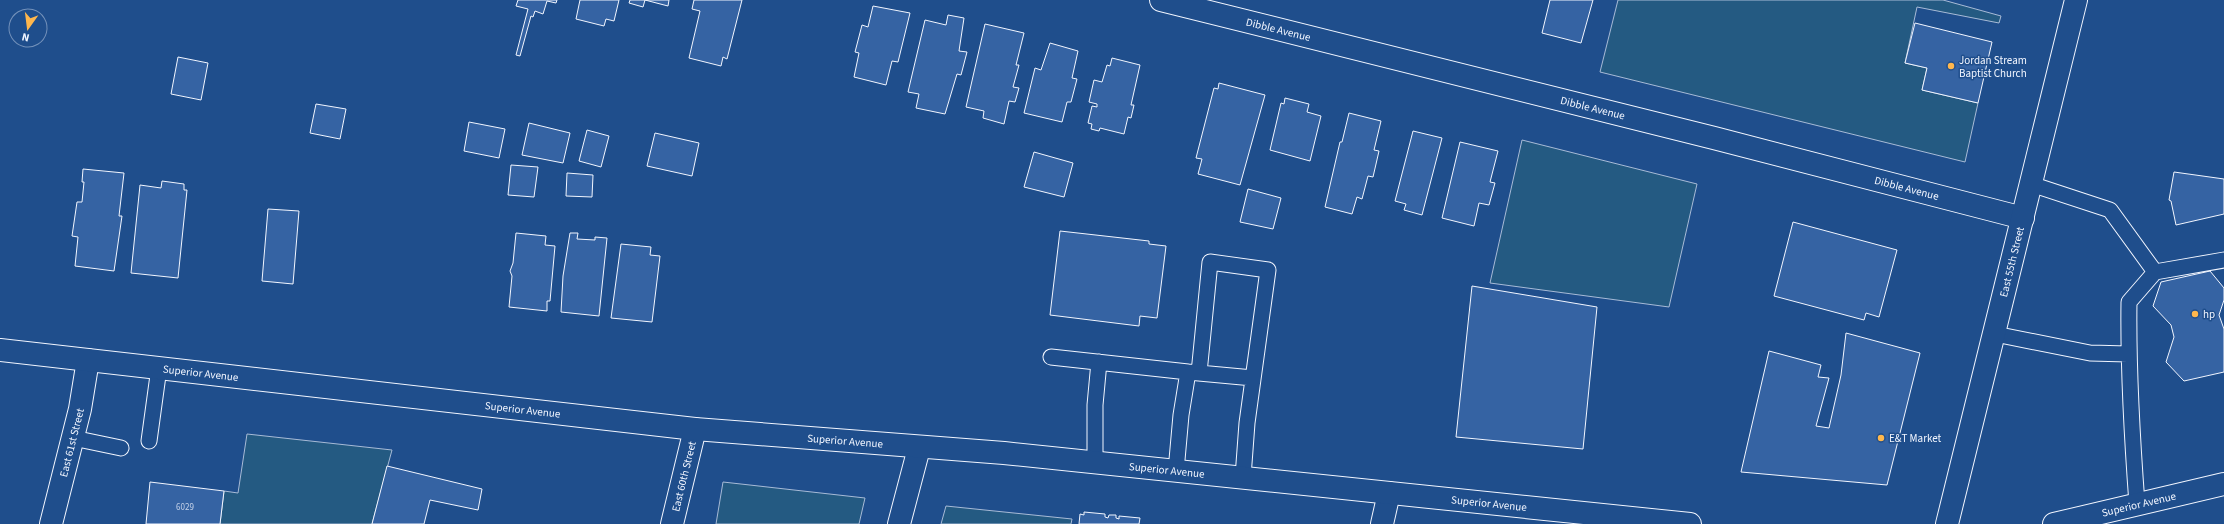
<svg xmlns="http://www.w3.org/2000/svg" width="2224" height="524" font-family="'Source Sans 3',sans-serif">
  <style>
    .green { fill: #245a82; stroke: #a8bbd7 }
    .building { fill: #3563a3; stroke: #f2f6ff }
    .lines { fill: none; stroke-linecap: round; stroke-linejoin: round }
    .lane-casing { stroke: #f2f6ff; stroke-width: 17 }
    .street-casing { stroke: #f2f6ff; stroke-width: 24 }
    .primary-casing { stroke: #f2f6ff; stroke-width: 24 }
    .lane { stroke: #1f4e8c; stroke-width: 15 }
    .street { stroke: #1f4e8c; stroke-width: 22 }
    .primary { stroke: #1f4e8c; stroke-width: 22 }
    .poi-dot { fill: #ffb74d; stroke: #1f4e8c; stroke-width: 1.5 }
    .labels { text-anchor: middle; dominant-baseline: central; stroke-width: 3; stroke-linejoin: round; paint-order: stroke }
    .number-label { font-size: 9px; fill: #c3d1e8 }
    .street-label { font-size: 11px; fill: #f2f6ff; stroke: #1f4e8c }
    .poi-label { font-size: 11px; fill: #f2f6ff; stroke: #1f4e8c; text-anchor: start }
  </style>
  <rect width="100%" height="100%" fill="#1f4e8c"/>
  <path class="green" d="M 1618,0 L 1943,0 L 2001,16 L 1999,23 L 1917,7 L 1905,63 L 1927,68 L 1922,90 L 1978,103 L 1965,162 L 1600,72 Z
    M 1522,140 L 1697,184 L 1669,307 L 1490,283 Z
    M 247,434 L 392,450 L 372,524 L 220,524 L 224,491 L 238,493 Z
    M 723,482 L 865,498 L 859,524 L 716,524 Z
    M 946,506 L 1072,519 L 1071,524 L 941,524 Z"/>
  <path class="building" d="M 518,0 L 557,0 L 556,3 L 547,1 L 543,14 L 535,11 L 533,17 L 531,16 L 520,56 L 516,55 L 528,9 L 516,6 Z
    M 580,0 L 619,0 L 614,21 L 606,19 L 604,26 L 576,19 Z
    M 630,0 L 669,0 L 668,6 L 645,0 L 643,7 L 629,3 Z
    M 694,0 L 742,0 L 727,59 L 723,57 L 721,66 L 689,58 L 700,11 L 692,9 Z
    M 1550,0 L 1593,0 L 1581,43 L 1542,33 Z
    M 873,6 L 910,13 L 898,62 L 892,61 L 886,85 L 854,77 L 859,53 L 855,52 L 862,25 L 868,27 Z
    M 948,15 L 964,18 L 959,51 L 967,52 L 961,75 L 957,74 L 945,114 L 916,108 L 919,94 L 908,92 L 925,20 L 946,25 Z
    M 1915,23 L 1992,42 L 1978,103 L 1922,90 L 1927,68 L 1905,63 Z
    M 985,24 L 1024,33 L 1016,65 L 1019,65 L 1013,87 L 1019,88 L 1015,102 L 1009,101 L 1004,124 L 983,118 L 984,111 L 966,107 Z
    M 1050,43 L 1078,51 L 1072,78 L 1077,79 L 1071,102 L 1067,102 L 1062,122 L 1024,113 L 1035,68 L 1041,70 Z
    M 178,57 L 208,63 L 201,100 L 171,94 Z
    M 1112,58 L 1140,65 L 1131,105 L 1134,105 L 1131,118 L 1128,117 L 1124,134 L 1100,128 L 1099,131 L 1091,129 L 1092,124 L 1088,123 L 1092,106 L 1097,107 L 1097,104 L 1089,102 L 1094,80 L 1102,82 L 1107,65 L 1110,66 Z
    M 1219,83 L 1265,95 L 1240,185 L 1198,174 L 1202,159 L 1196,158 L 1214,88 L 1218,89 Z
    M 1285,98 L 1309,104 L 1307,112 L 1321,116 L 1310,161 L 1270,150 L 1281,103 L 1284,104 Z
    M 316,104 L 346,109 L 340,139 L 310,133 Z
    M 1349,113 L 1381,121 L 1374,150 L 1379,151 L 1373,177 L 1368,176 L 1362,199 L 1357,197 L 1352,214 L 1325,207 L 1340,142 L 1342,142 Z
    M 469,122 L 505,129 L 499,158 L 464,151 Z
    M 529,123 L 570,133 L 563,163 L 522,155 Z
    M 587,130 L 609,136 L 601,167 L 579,161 Z
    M 1413,131 L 1442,138 L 1422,215 L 1404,210 L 1406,204 L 1395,201 Z
    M 655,133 L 699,143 L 692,176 L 647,166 Z
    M 1460,142 L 1498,151 L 1490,182 L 1495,183 L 1489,205 L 1479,203 L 1474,226 L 1442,218 Z
    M 1034,152 L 1073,163 L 1064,197 L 1024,187 Z
    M 511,165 L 538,167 L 534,197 L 508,195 Z
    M 83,169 L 124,173 L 119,216 L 122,216 L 114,271 L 75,266 L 78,237 L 72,236 L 77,202 L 82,202 L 84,182 L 82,182 Z
    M 2174,172 L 2224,179 L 2224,214 L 2176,225 L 2171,201 L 2169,200 Z
    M 567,173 L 593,175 L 592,197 L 566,196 Z
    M 162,181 L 184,184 L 184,190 L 187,190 L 178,278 L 131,273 L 140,185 L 161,188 Z
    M 1248,189 L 1281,198 L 1273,229 L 1240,222 Z
    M 268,209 L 299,211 L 293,284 L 262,281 Z
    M 1793,222 L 1897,250 L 1879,317 L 1866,313 L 1864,320 L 1774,296 Z
    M 1060,231 L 1149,241 L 1149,244 L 1166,246 L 1157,318 L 1140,316 L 1139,326 L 1050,315 Z
    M 516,233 L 546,236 L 545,245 L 555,246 L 550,301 L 547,301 L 547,311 L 509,307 L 512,276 L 510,271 L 513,263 Z
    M 570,233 L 578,233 L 577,239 L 595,240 L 595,237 L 607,238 L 599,316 L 561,312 L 563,276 Z
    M 621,244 L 651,247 L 650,255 L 660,256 L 652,322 L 611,318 Z
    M 2210,271 L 2224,288 L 2224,300 L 2219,315 L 2224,329 L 2224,372 L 2184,381 L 2166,362 L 2174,337 L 2171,325 L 2153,306 L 2161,282 Z
    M 1472,286 L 1597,307 L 1583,449 L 1456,437 Z
    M 1846,333 L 1920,353 L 1887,485 L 1741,472 L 1769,351 L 1821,365 L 1818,377 L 1829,378 L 1816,426 L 1829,428 L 1841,375 Z
    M 387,466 L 482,489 L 478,510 L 430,500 L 424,524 L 372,524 Z
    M 150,482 L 224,491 L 220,524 L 146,524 Z
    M 1084,512 L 1105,514 L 1105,517 L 1108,518 L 1109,515 L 1116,515 L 1116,518 L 1119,519 L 1119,516 L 1140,518 L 1139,524 L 1079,524 L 1080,514 L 1084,515 Z"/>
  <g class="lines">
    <g class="lane-casing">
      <path id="lane" d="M 2031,184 L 2110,210 L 2155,272 L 2224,260
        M 1995,334 L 2090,353 L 2128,354
        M 1051,357 L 1188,372
        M 1199,373 L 1210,262 L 1268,270 L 1247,423 L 1243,477
        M 73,438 L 121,448
        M 149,441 L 159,368
        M 1095,462 L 1095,405 L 1099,362
        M 1176,471 L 1181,415 L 1188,372 L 1253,378
        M 2137,504 C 2132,437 2128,370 2129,302 L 2155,272"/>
    </g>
    <g class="street-casing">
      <g id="street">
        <path id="s1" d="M 1161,0 L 1714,138 L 2023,218"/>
        <path id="s2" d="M 51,524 L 80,409 L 88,360"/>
        <path id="s3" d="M 672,524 L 695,429"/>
        <path d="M 899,524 L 919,448"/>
        <path d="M 1382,524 L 1389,493"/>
      </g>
    </g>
    <g class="primary-casing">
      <g id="primary">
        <path id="s4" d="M 0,350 L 695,429 L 1004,453 L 1690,524"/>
        <path id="s5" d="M 1947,524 L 2076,0"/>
        <path id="s6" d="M 2054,524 L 2224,484"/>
      </g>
    </g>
    <use href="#lane" class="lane"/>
    <use href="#street" class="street"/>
    <use href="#primary" class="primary"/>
  </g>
  <g class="poi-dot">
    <circle cx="1951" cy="66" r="4"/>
    <circle cx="2195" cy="314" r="4"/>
    <circle cx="1881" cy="438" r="4"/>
  </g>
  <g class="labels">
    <g class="number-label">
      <text x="185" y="507">6029</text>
    </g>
    <g class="street-label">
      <text stroke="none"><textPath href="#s1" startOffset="121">Dibble Avenue</textPath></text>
      <text stroke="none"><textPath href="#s1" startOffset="445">Dibble Avenue</textPath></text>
      <text stroke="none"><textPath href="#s1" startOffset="769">Dibble Avenue</textPath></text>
      <text stroke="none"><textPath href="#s5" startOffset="270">East 55th Street</textPath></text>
      <text stroke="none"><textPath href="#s4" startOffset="202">Superior Avenue</textPath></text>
      <text stroke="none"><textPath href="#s4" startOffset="526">Superior Avenue</textPath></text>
      <text stroke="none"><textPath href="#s2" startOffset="84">East 61st Street</textPath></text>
      <text stroke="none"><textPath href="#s4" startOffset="850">Superior Avenue</textPath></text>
      <text stroke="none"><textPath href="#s4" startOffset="1173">Superior Avenue</textPath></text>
      <text stroke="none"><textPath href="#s3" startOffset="49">East 60th Street</textPath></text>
      <text stroke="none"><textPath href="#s4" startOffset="1497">Superior Avenue</textPath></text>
      <text stroke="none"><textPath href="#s6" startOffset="87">Superior Avenue</textPath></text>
    </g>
    <g class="poi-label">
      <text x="1959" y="60">Jordan Stream<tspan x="1959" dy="13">Baptist Church</tspan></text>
      <text x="2203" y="314">hp</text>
      <text x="1889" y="438">E&amp;T Market</text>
    </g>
  </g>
  <g transform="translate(28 28) rotate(194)"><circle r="19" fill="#1f4e8c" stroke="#7391ba"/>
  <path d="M0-3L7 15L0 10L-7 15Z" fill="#ffb74d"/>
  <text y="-6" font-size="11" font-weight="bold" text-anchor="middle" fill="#f2f6ff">N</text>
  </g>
</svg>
